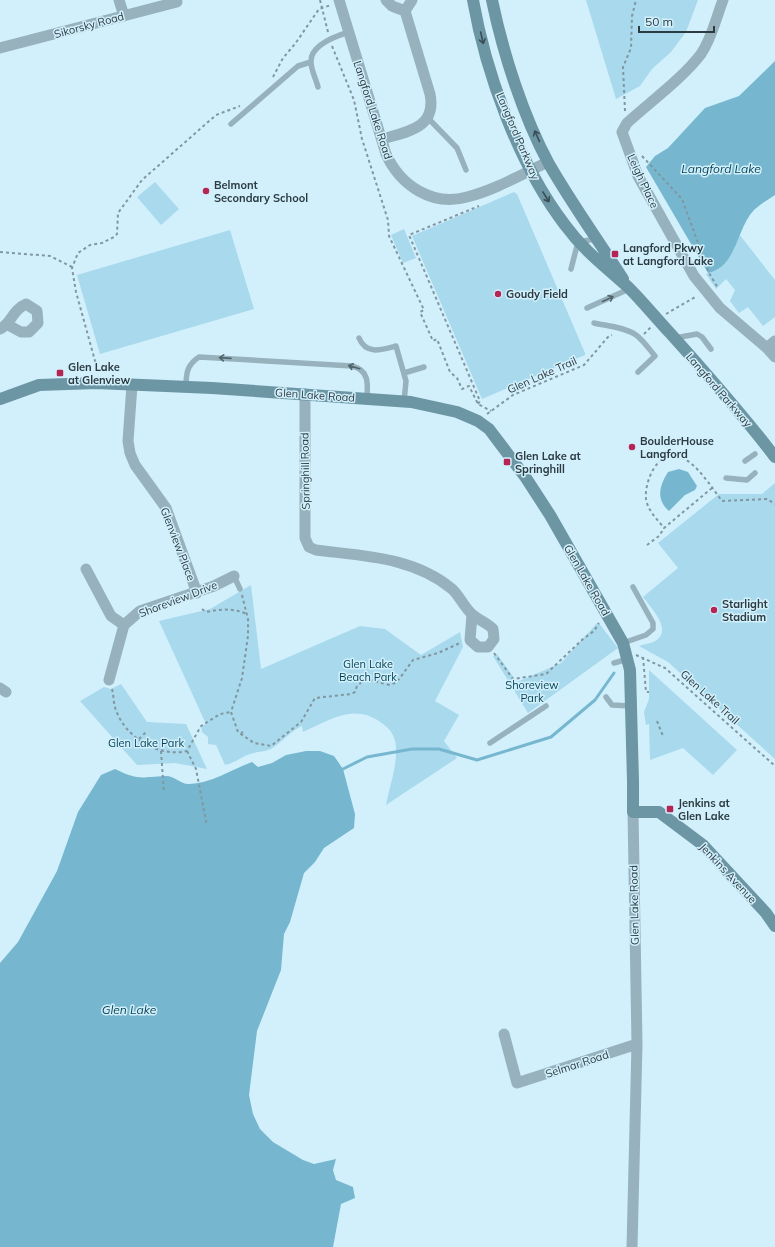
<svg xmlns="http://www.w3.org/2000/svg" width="775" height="1247" font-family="Mulish,sans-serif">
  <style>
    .green { fill: #a8d9ec }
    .water { fill: #76b7cf }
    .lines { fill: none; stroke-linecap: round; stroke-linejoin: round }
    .stream { stroke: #76b7cf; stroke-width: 3 }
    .path { stroke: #8097a0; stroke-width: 2; stroke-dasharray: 3 3; stroke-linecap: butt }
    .lane { stroke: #97b2bc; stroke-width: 5.5 }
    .street { stroke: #97b2bc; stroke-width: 11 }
    .secondary { stroke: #6d96a5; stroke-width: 12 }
    .oneway { stroke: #394d55 }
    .oneway2 { stroke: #51656c }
    .poi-dot { fill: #b52554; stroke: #d2f0fc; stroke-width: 1.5 }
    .labels { text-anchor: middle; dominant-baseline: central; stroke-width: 3; stroke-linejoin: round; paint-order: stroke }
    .street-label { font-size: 11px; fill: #2c3b41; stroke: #d2f0fc }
    .poi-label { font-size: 11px; font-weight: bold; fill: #2c3b41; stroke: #d2f0fc; text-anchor: start }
    .park-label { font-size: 11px; fill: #023f50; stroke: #d2f0fc }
    .water-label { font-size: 12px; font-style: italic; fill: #094455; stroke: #d2f0fc }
  </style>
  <rect width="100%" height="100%" fill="#d2f0fc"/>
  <path class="green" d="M 586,0 L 698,0 L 686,32 L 671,52 L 652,69 L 640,86 L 616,99 Z
    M 155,182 L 179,209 L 161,225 L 137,197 Z
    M 514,192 L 517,194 L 585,353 L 585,355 L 482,399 L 412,236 Z
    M 404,229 L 416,258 L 403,263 L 391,235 Z
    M 230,230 L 254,309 L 100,354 L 77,275 Z
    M 739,234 L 775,280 L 775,317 L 763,326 L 748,307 L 739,313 L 730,301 L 735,290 L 726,279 L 716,289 L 706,274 L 719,269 L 733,251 Z
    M 775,483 L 775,759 L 668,662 L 639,646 C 644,644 653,643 657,640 C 672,628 650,607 643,597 L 678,568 L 658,543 L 719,494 L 762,494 Z
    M 251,585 L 261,669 L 360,626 L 385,629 L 421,655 L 460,632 L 463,647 L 435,701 L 459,715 L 444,741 L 457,758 L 386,805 C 389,788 396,770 396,753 C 397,741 393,731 383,724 C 354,702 331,720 303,732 L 302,726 C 291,731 284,740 274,747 C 267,752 259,751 250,754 C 241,757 235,763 225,765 L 216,745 L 208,744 L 208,737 L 202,732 L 201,726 L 206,724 L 159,621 L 210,609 Z
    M 598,622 L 618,648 L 528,713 L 493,656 L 497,654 L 517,682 L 561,663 Z
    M 649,670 L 737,750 L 713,775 L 683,748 L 650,760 L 649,724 L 646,725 L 644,712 L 649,699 Z
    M 121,684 L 147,722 L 186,724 L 207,769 L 175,763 L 137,765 L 80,701 L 104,687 L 111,689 Z"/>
  <path class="water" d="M 775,61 L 775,195 C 768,200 760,204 754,210 C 736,229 737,267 708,273 L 646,167 L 655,156 L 668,148 L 705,108 L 739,96 Z
    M 679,469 L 688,472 L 697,486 L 695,490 L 685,495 L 669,511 C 655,499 660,485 668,472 Z
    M 306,751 L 320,751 L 334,756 L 343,769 L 355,814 L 354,828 L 324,848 L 315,862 L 304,873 L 290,922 L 284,934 L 281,970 L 257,1031 L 249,1095 L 253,1114 L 260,1129 L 273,1142 L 303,1160 L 314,1164 L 336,1159 L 333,1170 L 336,1180 L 353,1187 L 355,1198 L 341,1204 L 333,1247 L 0,1247 L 0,963 L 18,942 L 57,871 L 78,812 L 101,775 L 115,769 C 140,781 140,777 165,776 C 173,775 181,784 188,784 C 211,784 232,769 252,762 L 258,767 L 272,763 L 286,755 Z"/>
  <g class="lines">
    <path class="stream" d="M 343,769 L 367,757 L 412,749 L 439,749 L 477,760 L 551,737 L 595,700 L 614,673"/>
    <path class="path" d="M 320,0 L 328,32
      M 332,46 L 354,100 L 362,139 L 388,220 L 389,236 L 424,310 L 420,312 L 433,341 L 437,339 L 450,372 L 457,378 L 462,389 L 469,386 L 478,404 L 491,411
      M 273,77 L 283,58 L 295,44 L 319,9 L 331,5
      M 625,111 L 623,67 L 631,48 L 632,16 L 636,0
      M 642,156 L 682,199 L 709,273 L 718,288
      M 0,252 L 50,256 L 72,267
      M 666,314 L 697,296
      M 644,334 L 651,327
      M 97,368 L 76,292 L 72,268 L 78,253 L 90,245 L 102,243 L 114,237 L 117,234 L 118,213 L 142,180 L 216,115 L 240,106
      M 478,404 L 480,401 L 409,235 L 479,206
      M 487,414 L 513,395 L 584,365 L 608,337 L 612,335
      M 712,488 L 664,528 C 657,519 648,511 646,499 C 644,482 658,448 680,457 C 696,462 712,488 722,501 L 767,499 L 775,504
      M 647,545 L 659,536 L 664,528
      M 242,595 L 248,619 L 248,636 L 242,678 L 231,712 L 238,732 L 254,743 L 271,746 L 301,722 L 315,698 L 351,694 L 355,692 L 357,686 L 365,679 L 390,685 L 397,682 L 413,660 L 438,653 L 460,643
      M 202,609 L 206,612 C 221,609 233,608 247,614
      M 494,653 L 513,679 L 546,674 L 583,639 L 594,631 L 599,623
      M 636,655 L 665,668 L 775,766
      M 643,657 L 646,692 L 649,692
      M 112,689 C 114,696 113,703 116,710 C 125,737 159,758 187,751 L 201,726 L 220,714 L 231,712
      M 657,721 L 663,736
      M 241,734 L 244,730
      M 139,739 L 147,731
      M 161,751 L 164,793
      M 187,751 L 196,769 L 207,826"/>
    <path class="lane" d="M 318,87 C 316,79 311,70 311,62 C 310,45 336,36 349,32
      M 427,117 L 457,148 L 466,170
      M 231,124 L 298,66 L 311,62
      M 571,269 L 578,242 L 595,239
      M 587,308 L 629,289
      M 594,323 C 607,326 624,327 636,335 C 643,340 649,349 655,356 L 638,372
      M 359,338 C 366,355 381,350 396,346 L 406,381 L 404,402
      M 675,338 L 697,334 L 702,337 L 711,349
      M 404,373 L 424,367
      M 186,387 C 186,373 187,365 199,357 L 352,366 C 369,370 368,383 367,399
      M 745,461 L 755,454
      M 726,478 L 747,480 L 755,473
      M 234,576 L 240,589
      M 623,643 L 646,635 L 653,629 L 653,623 L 633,587
      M 614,663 L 628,659
      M 606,697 L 612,705 L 631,706
      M 490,743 L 546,706"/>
    <path class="street" d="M 119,0 L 124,16
      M 339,0 L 386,154 C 400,185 432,207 467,197 C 495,190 522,174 548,162
      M 386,0 L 392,6 L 405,11
      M 723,0 C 716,18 712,38 701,54 C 683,78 650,102 627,123 L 622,132 L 638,176 L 694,276 L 720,308 L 767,348 L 775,357
      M 405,11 L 412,0
      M 0,48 L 177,2
      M 382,139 C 407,132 437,128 430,94 L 405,11
      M 0,329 C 12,323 12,310 26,304 L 37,311 L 38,323 L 29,332 L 21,332 L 8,325
      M 767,348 L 775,341
      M 132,385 L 128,441 L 130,453 L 135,465 L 166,508 L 197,593
      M 305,394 L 305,538 L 309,547 L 316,550 C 363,556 414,557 452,589 C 460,596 464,608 473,615 C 479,620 487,623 493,629 L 494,639 L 488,647 L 478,647 L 470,640 L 472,615
      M 86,569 L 111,616 L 124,625
      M 109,680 L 124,625 L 140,611 L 214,586 L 234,576
      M 0,688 L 6,692
      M 504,1034 L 517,1083 L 637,1044
      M 632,1247 L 637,1044 L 633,812"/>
    <path class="secondary" d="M 473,0 C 486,74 519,165 565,225 C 584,251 606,267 629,288 C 643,302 656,318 670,333 C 706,373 742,414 775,457
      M 492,0 C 503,53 523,116 549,164 C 572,204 598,240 623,279
      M 0,399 L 39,385 L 96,383 L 212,388 L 411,402 L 457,412 L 478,421 L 489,429 L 526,478 L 550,515 L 623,643 L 630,670 L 633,781 L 633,812 L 659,812 L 703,845 L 766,913 L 775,926"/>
  </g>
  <defs><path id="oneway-shaft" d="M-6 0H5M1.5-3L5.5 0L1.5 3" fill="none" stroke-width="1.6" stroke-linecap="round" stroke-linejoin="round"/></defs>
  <g class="oneway">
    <use href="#oneway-shaft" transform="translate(482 38) rotate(77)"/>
    <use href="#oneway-shaft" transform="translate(537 136) rotate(-114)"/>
    <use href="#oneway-shaft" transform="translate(546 197) rotate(59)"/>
  </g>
  <g class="oneway2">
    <use href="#oneway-shaft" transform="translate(608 299) rotate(-25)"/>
    <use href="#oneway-shaft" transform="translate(225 358) rotate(-176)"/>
    <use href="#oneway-shaft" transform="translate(354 367) rotate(-164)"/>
  </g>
  <g class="poi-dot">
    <circle cx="206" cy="191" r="4"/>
    <rect x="611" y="250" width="8" height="8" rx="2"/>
    <circle cx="498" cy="294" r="4"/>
    <rect x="56" y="369" width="8" height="8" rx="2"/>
    <circle cx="632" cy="447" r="4"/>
    <rect x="503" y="458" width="8" height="8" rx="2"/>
    <circle cx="714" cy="610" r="4"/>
    <rect x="666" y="805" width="8" height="8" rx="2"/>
  </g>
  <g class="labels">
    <g class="street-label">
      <text transform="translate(89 25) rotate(-15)">Sikorsky Road</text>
      <text transform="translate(373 110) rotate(72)">Langford Lake Road</text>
      <text transform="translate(518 136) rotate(67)">Langford Parkway</text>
      <text transform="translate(643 181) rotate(65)">Leigh Place</text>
      <text transform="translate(542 375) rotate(-24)">Glen Lake Trail</text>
      <text transform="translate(719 390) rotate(49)">Langford Parkway</text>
      <text transform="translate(315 395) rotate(4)">Glen Lake Road</text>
      <text transform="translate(305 471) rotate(-91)">Springhill Road</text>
      <text transform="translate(178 544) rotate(69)">Glenview Place</text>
      <text transform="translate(587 580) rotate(60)">Glen Lake Road</text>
      <text transform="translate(178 599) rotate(-21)">Shoreview Drive</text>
      <text transform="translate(710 697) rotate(42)">Glen Lake Trail</text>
      <text transform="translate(728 873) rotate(47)">Jenkins Avenue</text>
      <text transform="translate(634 905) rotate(-91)">Glen Lake Road</text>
      <text transform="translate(577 1064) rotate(-18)">Selmar Road</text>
    </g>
    <g class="poi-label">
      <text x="214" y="185">Belmont<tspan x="214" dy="13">Secondary School</tspan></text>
      <text x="623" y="248">Langford Pkwy<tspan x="623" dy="13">at Langford Lake</tspan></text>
      <text x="506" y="294">Goudy Field</text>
      <text x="68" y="367">Glen Lake<tspan x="68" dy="13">at Glenview</tspan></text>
      <text x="640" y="441">BoulderHouse<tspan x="640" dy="13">Langford</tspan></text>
      <text x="515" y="456">Glen Lake at<tspan x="515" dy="13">Springhill</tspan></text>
      <text x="722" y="604">Starlight<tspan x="722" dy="13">Stadium</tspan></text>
      <text x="678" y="803">Jenkins at<tspan x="678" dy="13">Glen Lake</tspan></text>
    </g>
    <g class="park-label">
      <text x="368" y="664">Glen Lake<tspan x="368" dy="13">Beach Park</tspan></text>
      <text x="532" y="685">Shoreview<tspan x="532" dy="13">Park</tspan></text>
      <text x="146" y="743">Glen Lake Park</text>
    </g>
    <g class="water-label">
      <text x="721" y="168">Langford Lake</text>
      <text x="129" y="1009">Glen Lake</text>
    </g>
  </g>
  <path d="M639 26v6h75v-6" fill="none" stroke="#2c3b41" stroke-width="2"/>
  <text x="645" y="26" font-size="12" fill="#2c3b41" stroke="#d2f0fc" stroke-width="3" paint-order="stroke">50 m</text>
</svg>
